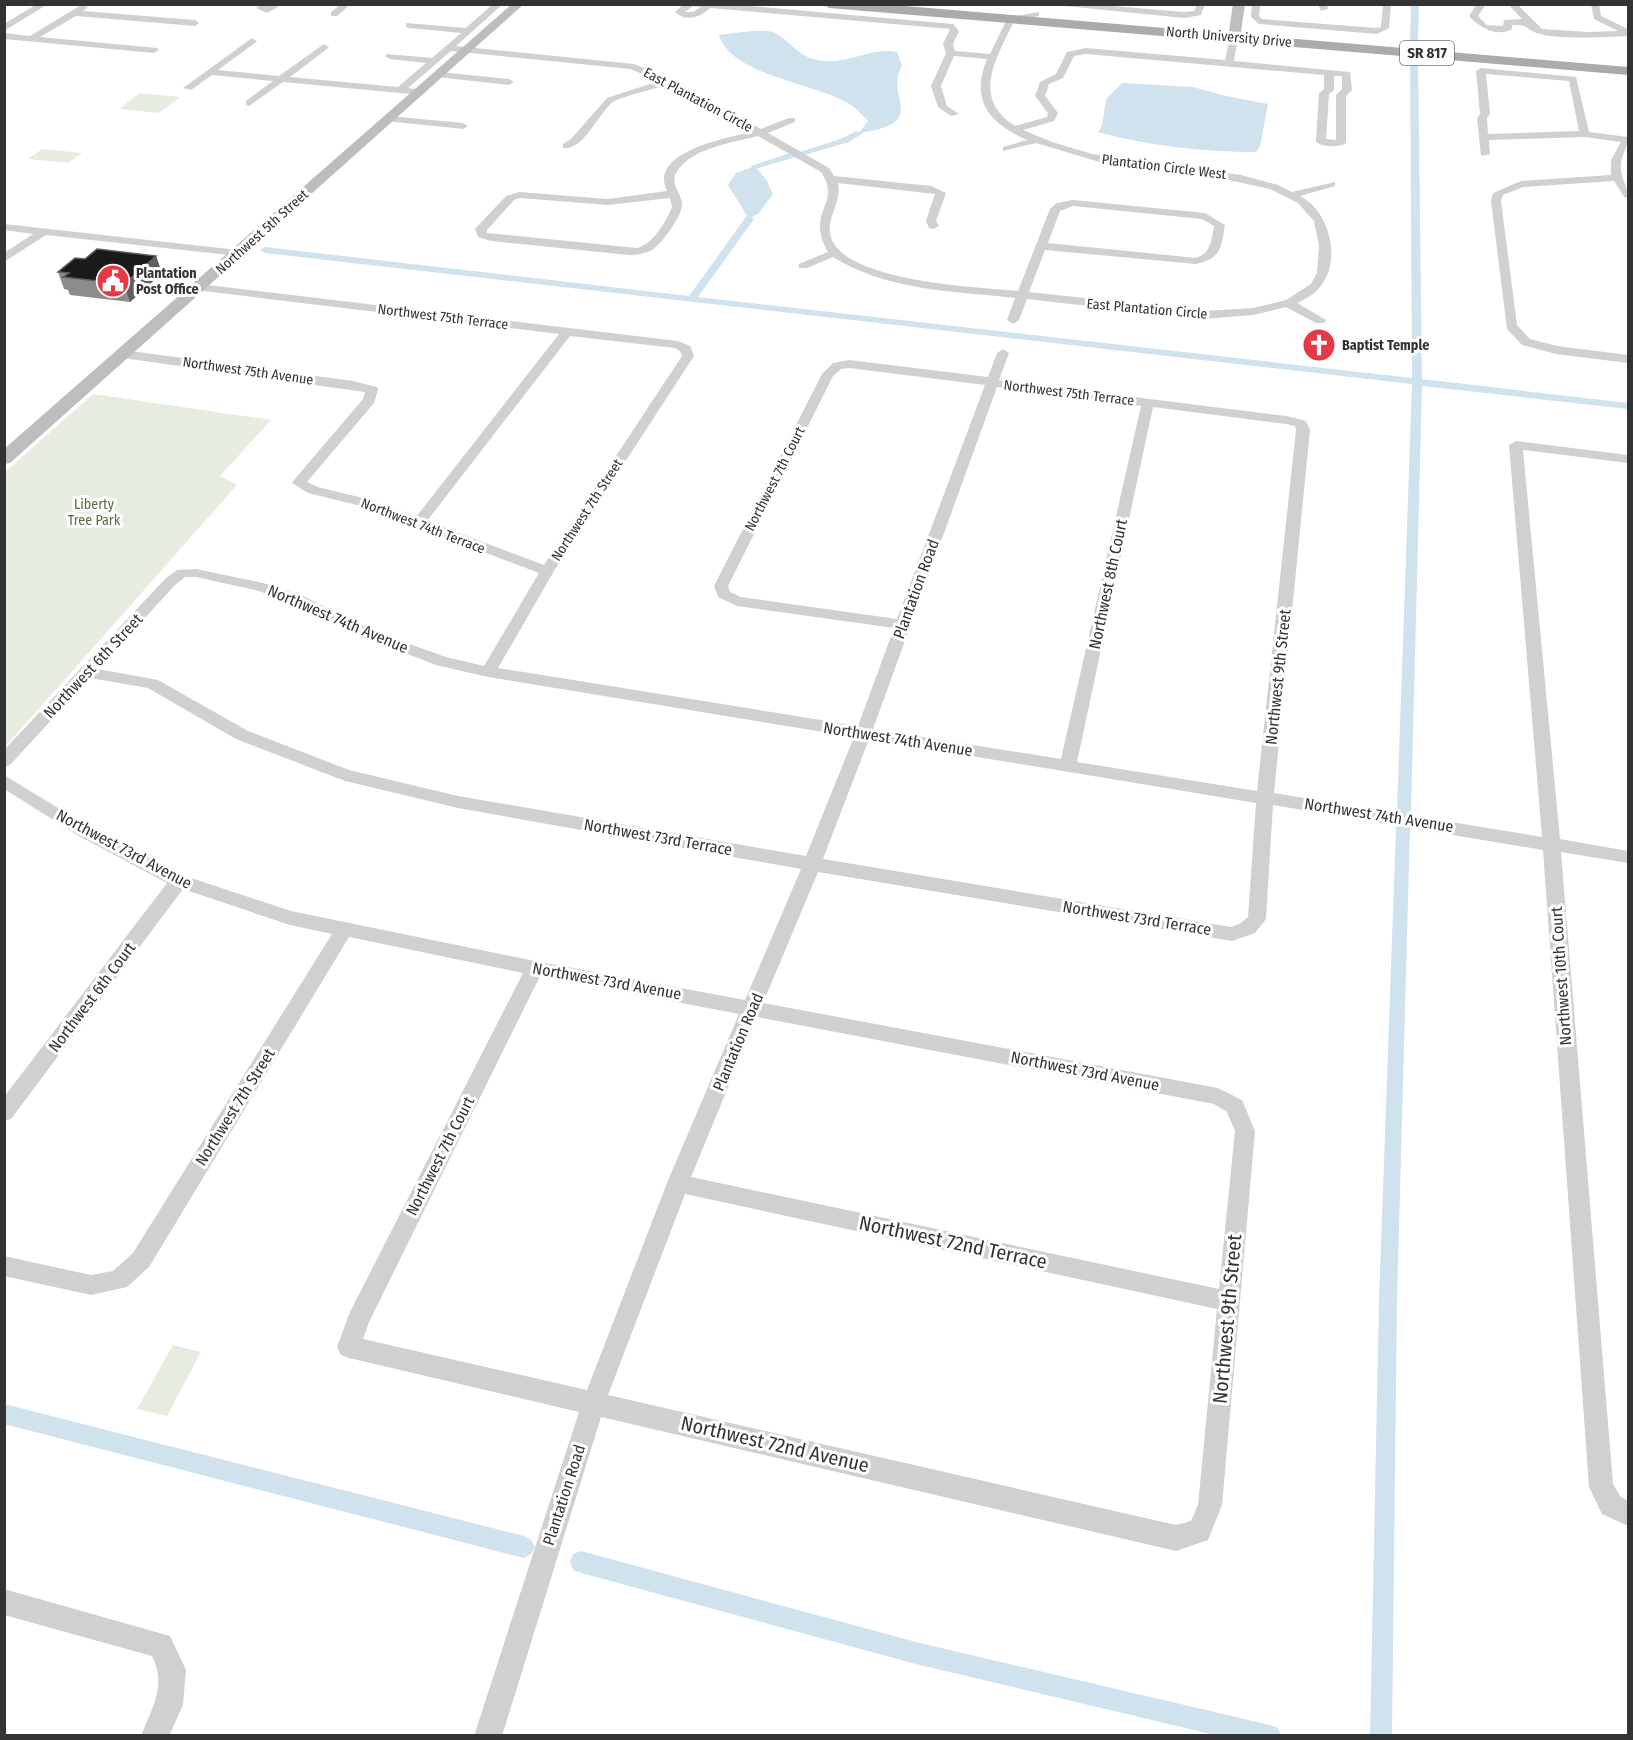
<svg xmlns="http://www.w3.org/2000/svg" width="1633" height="1740" font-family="'Fira Sans Condensed',sans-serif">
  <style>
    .green { fill: #e6ecdf }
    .water { fill: #cfe2ee }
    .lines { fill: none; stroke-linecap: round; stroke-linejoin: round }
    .canal { fill: #cfe2ee; fill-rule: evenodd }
    .street { fill: #d0d0d0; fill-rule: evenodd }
    .secondary { fill: #bdbdbd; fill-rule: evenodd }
    .primary { fill: #ababab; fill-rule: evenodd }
    .wall { fill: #8c8c8c }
    .shaded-wall { fill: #5f5f5f }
    .building { fill: #1a1a1a; stroke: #5f5f5f; stroke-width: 1.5 }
    .labels { text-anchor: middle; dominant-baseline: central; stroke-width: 6; stroke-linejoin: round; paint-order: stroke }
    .far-street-label { font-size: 14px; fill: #333; stroke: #fff }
    .far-poi-label { font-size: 14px; font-weight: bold; fill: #333; stroke: #fff; text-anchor: start }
    .far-park-label { font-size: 14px; fill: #56703f; stroke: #fff }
    .shield { fill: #fff; stroke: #707070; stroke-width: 1.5 }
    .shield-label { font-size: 15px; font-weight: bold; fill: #333 }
    .street-label { font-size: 16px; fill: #333; stroke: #fff }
    .near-street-label { font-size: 20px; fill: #333; stroke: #fff }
  </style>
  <rect width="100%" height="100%" fill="#fff"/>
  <path class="green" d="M 140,93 L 180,97 L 159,113 L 119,109 Z
    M 42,149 L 82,153 L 69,163 L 28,159 Z
    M 93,394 L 271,420 L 220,476 L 237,485 L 5,747 L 5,472 Z
    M 173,1345 L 201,1352 L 167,1416 L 137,1409 Z"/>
  <path class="water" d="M 752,31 C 759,31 768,30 775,33 C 794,43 797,58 823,61 C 848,64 872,47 897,52 L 902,66 C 883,96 932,123 859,133 L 868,121 C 863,116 857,109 851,105 C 819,84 731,76 719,35 Z
    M 1122,83 L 1193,87 L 1226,96 L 1268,104 L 1260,147 L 1256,152 C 1203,152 1149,146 1098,132 L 1102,126 L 1106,99 Z
    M 755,166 L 767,181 L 773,194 L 759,213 L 749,219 L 728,185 L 736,173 Z"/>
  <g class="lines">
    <path class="canal" d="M 1411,4 L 1419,4 L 1418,42 L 1414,44 L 1410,42 Z
      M 1414,53 L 1418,55 L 1422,379 L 1628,403 L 1628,409 L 1422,386 L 1411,811 L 1404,816 L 1397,811 L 1412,384 L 265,253 L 260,250 L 265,247 L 689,296 L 746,217 L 749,216 L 754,219 L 698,297 L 1412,378 L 1410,55 Z
      M 856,131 L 863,133 L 849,142 L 804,155 L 800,152 L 843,138 Z
      M 793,152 L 797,155 L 796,157 L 755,169 L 751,166 Z
      M 1403,822 L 1410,827 L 1397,1300 L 1392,1736 L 1370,1736 L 1379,1300 L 1396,827 Z
      M 4,1404 L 524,1536 L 531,1540 L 535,1547 L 531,1554 L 524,1558 L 4,1424 Z
      M 581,1551 L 916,1642 L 1270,1725 L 1278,1728 L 1281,1736 L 1219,1736 L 916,1664 L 581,1573 L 573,1570 L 570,1562 L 573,1554 Z"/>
    <path class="street" d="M 37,4 L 48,4 L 4,31 L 4,24 Z
      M 262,4 L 275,4 L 278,7 L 267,13 L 256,8 Z
      M 341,4 L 351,4 L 337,16 L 331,16 L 331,12 Z
      M 493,4 L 503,4 L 456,46 L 634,64 L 671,79 L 761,129 L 789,118 L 795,118 L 795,122 L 768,133 L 829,168 L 834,176 L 931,186 L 946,193 L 936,221 L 939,226 L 933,229 L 929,228 L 926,221 L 935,194 L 838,183 C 843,203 823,220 832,240 C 851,282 976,287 1018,291 L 1050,209 L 1057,203 L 1073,200 L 1205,213 L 1225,225 C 1221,248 1222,258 1196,264 L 1045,250 L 1029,292 L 1204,311 L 1253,308 L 1286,300 L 1311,284 L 1317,273 L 1319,246 L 1314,221 L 1298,203 L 1270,189 L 1205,175 L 1103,163 L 1036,143 L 1003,151 L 1003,147 L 1027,140 C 989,123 970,101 987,59 L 954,56 L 941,86 L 947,106 L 959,114 L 951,116 L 938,107 L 931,86 L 946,53 L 943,44 L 950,29 L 710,8 C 700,18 685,22 675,12 L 684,4 L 729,4 L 953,24 L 959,31 L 953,44 L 955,51 L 990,54 L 1008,17 L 1039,12 L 1039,16 L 1014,21 C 997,58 970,97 1015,126 L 1047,117 L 1048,113 L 1035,96 L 1040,82 L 1056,74 L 1067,52 L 1086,48 L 1225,60 L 1230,38 L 1234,35 L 1238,38 L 1234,61 L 1350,72 L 1352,90 L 1346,96 L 1346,143 C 1339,148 1323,147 1316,142 L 1319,93 L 1324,89 L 1324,75 L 1086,54 L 1074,56 L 1063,78 L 1049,84 L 1045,96 L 1058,113 L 1054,121 L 1023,130 L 1052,142 L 1092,154 L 1241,175 L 1278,185 L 1292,192 L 1335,182 L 1335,186 L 1300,196 C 1330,211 1342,261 1320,287 C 1314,295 1305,299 1297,303 L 1326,320 L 1324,323 L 1316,323 L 1286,307 L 1253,315 L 1204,319 L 1027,299 L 1019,320 L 1013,324 L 1007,320 L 1015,298 C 954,291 887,291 833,257 L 807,268 L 799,268 L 799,264 L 828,252 C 804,211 843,205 821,172 L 758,136 C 733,143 694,147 678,170 C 668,183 681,191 682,204 C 683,215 661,245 652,250 C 645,254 636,255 629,255 L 491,241 L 478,237 L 475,229 L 506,196 L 519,192 L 608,199 L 667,191 C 648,152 727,138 751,132 L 667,85 C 654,89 623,96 613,102 C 598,113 584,151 563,148 L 563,144 L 571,139 L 607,98 L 659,81 L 630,69 L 451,51 L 408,88 L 424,90 L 426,92 L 421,95 L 283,82 L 249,106 L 246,105 L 246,101 L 273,81 L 212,75 L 191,90 L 183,88 L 252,38 L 257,41 L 255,43 L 218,70 L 279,76 L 324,44 L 329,47 L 327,49 L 290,77 L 398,87 L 426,63 L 390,59 L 385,56 L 387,54 L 432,58 L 461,33 L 409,28 L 406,27 L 406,23 L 466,28 ZM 693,6 L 701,7 L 693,12 L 685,12 ZM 1334,76 L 1342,76 L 1342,89 L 1336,95 L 1336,140 L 1326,139 L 1329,94 L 1334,90 ZM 520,198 L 608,205 L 670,198 L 672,207 C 666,222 653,244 637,248 L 487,233 L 487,230 L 514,200 ZM 1073,206 L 1202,219 L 1214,226 C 1211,241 1212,252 1196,258 L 1048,243 L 1060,211 Z
      M 1046,4 L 1088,4 L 1184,12 L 1194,11 L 1197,4 L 1205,4 L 1201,15 L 1184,18 Z
      M 1252,4 L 1260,4 L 1259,16 L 1262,19 L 1376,28 L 1381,27 L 1383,4 L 1391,4 L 1389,28 L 1377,34 L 1259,24 L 1251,17 Z
      M 1318,4 L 1327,4 L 1328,9 L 1321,11 Z
      M 1477,4 L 1486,4 L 1478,16 L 1487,25 L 1503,26 L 1504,20 L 1522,19 L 1508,4 L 1517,4 L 1542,29 L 1588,32 L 1618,31 L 1594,19 L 1591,4 L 1599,4 L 1601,16 L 1628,29 L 1628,36 C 1609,37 1554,40 1537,33 C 1523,28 1532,25 1512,25 L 1512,29 C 1498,38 1478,27 1469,16 Z
      M 81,5 L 88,7 L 83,11 L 195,20 L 199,23 L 195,26 L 76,16 L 40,37 L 157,48 L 159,50 L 154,53 L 4,39 L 4,33 L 30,36 Z
      M 1481,68 L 1576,77 L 1589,132 L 1628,137 C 1628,148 1621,155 1621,165 C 1620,178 1628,186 1628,198 L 1624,197 L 1614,181 L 1523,187 L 1503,195 L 1501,201 L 1517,325 L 1530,339 L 1557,346 L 1628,355 L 1628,363 L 1556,354 L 1522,345 L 1507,329 L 1491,201 L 1493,193 L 1521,181 L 1611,175 L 1611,160 L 1621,142 L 1585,137 L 1489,140 L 1490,154 L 1481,156 L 1477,118 L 1480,114 L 1476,71 ZM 1486,74 L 1569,81 L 1579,131 L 1488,134 L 1487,118 L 1490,114 Z
      M 440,72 L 509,79 L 514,82 L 509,85 L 437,77 L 435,75 Z
      M 389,116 L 463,123 L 468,126 L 463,129 L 386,121 L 384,119 Z
      M 4,224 L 238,250 L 244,253 L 238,256 L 46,235 L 4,262 L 4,253 L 33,234 L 4,230 Z
      M 199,284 L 678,341 L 690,346 L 694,356 L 554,571 L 498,668 L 858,726 L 894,628 L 737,606 L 718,597 L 714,586 L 822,374 L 833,363 L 849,360 L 988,377 L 997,353 L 1003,349 L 1009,353 L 999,380 L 1287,416 L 1306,421 L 1310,430 L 1274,793 L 1542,837 L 1509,445 L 1516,441 L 1628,455 L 1628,463 L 1523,450 L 1560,839 L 1628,851 L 1628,863 L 1561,852 L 1613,1484 L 1620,1496 L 1628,1501 L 1628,1526 L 1602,1514 L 1589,1487 L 1543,850 L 1273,805 L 1266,919 L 1255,933 L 1232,941 L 818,872 L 763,1003 L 1218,1088 L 1242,1100 L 1255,1131 L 1222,1505 L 1208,1540 L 1176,1551 L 601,1417 L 502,1736 L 474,1736 L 579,1412 L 349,1358 L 341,1355 L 337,1347 L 350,1312 L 523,973 L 349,937 L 149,1267 L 127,1287 L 91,1295 L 4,1276 L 4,1256 L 91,1275 L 113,1271 L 133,1253 L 332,934 L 290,925 L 183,889 L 11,1119 L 4,1121 L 4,1097 L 167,883 L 79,836 L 4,789 L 4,775 L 91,828 L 185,876 L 291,911 L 535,961 L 745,1000 L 801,869 L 458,808 L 345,781 L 236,739 L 148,688 L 90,678 L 10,765 L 4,767 L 4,750 L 166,578 L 177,570 L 196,569 L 263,583 L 303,596 L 381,634 L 446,657 L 484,666 L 539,573 L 361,506 L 308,493 L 292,483 L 294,480 L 363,399 L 365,392 L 123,358 L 117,354 L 123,350 L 353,381 L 377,387 L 378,390 L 374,403 L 307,482 L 318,487 L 371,500 L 416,517 L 559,334 L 195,290 L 193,288 ZM 570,336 L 675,348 L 680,351 L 682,356 L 544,565 L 427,521 ZM 849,368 L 985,385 L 897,619 L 741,597 L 730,592 L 728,586 L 833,376 L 841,369 ZM 997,387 L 1141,406 L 1061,759 L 873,729 ZM 1153,407 L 1286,424 L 1295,426 L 1296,430 L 1257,791 L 1077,762 ZM 185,577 L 196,577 L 255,590 L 293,602 L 371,640 L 436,665 L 488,677 L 854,737 L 806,856 L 458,796 L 349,770 L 248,731 L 158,680 L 98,669 L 176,584 ZM 869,739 L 1256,803 L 1248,917 L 1241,923 L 1231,927 L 823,859 ZM 540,976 L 739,1014 L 667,1183 L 587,1390 L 363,1339 L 369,1322 ZM 757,1017 L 1214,1104 L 1227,1112 L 1235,1131 L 1219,1289 L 691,1177 ZM 685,1194 L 1217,1309 L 1198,1505 L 1191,1521 L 1176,1525 L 608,1395 Z
      M 4,1589 L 170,1636 L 186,1670 L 183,1705 L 169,1736 L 141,1736 C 152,1707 167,1686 152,1656 L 4,1615 Z"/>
    <path class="secondary" d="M 512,4 L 524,4 L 10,463 L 4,464 L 4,449 Z
      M 1233,4 L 1245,4 L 1240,38 L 1234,42 L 1228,38 Z"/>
    <path class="primary" d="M 823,4 L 881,4 L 1628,67 L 1628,75 L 829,8 Z"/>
  </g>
  <path class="wall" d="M 156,256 L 162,273 L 130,302 L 70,295 L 68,290 L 64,289 L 58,272 L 85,259 Z"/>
  <path class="shaded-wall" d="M 156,256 L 162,273 L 130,302 L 124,284 Z"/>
  <path class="building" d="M 97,249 L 156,256 L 124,284 L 63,277 L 69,273 L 58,272 L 75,258 L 85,259 Z"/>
  <defs>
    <g id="civic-disc" transform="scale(1.725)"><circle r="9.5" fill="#e63946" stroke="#fff"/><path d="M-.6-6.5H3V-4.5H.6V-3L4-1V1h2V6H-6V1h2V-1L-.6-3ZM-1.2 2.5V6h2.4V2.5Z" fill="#fff"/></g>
    <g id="church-disc" transform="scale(1.725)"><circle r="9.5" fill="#e63946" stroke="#fff"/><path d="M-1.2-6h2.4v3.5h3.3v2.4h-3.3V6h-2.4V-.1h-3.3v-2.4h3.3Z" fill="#fff"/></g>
  </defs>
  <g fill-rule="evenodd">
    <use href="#civic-disc" x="113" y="281"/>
    <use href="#church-disc" x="1319" y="345"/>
  </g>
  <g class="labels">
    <g class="far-street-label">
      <text transform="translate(1229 37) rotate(5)">North University Drive</text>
      <text transform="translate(698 100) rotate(28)">East Plantation Circle</text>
      <text transform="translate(1164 167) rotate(7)">Plantation Circle West</text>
      <text transform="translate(262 232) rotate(-42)">Northwest 5th Street</text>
      <text transform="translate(1147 309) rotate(5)">East Plantation Circle</text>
      <text transform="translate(443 317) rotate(7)">Northwest 75th Terrace</text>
      <text transform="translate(248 371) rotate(8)">Northwest 75th Avenue</text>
      <text transform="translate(1069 393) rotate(7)">Northwest 75th Terrace</text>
      <text transform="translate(775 479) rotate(-63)">Northwest 7th Court</text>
      <text transform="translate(587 510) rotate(-57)">Northwest 7th Street</text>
      <text transform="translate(423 526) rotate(21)">Northwest 74th Terrace</text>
    </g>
    <g class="far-poi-label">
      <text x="136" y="273">Plantation<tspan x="136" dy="16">Post Office</tspan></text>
      <text x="1342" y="345">Baptist Temple</text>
    </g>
    <g class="far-park-label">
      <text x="94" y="504">Liberty<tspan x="94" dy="16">Tree Park</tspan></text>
    </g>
    <rect class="shield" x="1400" y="41" width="54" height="24" rx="4.5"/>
    <g class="shield-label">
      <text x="1427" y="53">SR 817</text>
    </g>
    <g class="street-label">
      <text transform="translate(1108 584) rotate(-78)">Northwest 8th Court</text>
      <text transform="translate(916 589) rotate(-70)">Plantation Road</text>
      <text transform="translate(338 619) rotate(23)">Northwest 74th Avenue</text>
      <text transform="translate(93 666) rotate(-47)">Northwest 6th Street</text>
      <text transform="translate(1278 677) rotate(-84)">Northwest 9th Street</text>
      <text transform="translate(898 739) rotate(9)">Northwest 74th Avenue</text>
      <text transform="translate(1379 815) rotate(9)">Northwest 74th Avenue</text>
      <text transform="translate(658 837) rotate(10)">Northwest 73rd Terrace</text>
      <text transform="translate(124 849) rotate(28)">Northwest 73rd Avenue</text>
      <text transform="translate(1137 918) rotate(9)">Northwest 73rd Terrace</text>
      <text transform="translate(1561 976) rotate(-94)">Northwest 10th Court</text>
      <text transform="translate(607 981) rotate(10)">Northwest 73rd Avenue</text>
      <text transform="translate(92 997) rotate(-53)">Northwest 6th Court</text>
      <text transform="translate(738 1042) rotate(-67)">Plantation Road</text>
      <text transform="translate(1085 1071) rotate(11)">Northwest 73rd Avenue</text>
      <text transform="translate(235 1107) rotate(-58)">Northwest 7th Street</text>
      <text transform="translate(440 1156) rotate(-63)">Northwest 7th Court</text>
      <text transform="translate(564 1495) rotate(-72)">Plantation Road</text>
    </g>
    <g class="near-street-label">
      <text transform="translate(953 1242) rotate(12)">Northwest 72nd Terrace</text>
      <text transform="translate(1227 1319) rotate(-85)">Northwest 9th Street</text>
      <text transform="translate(775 1444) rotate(13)">Northwest 72nd Avenue</text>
    </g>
  </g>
  <rect width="1633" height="1740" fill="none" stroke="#333333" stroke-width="12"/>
</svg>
